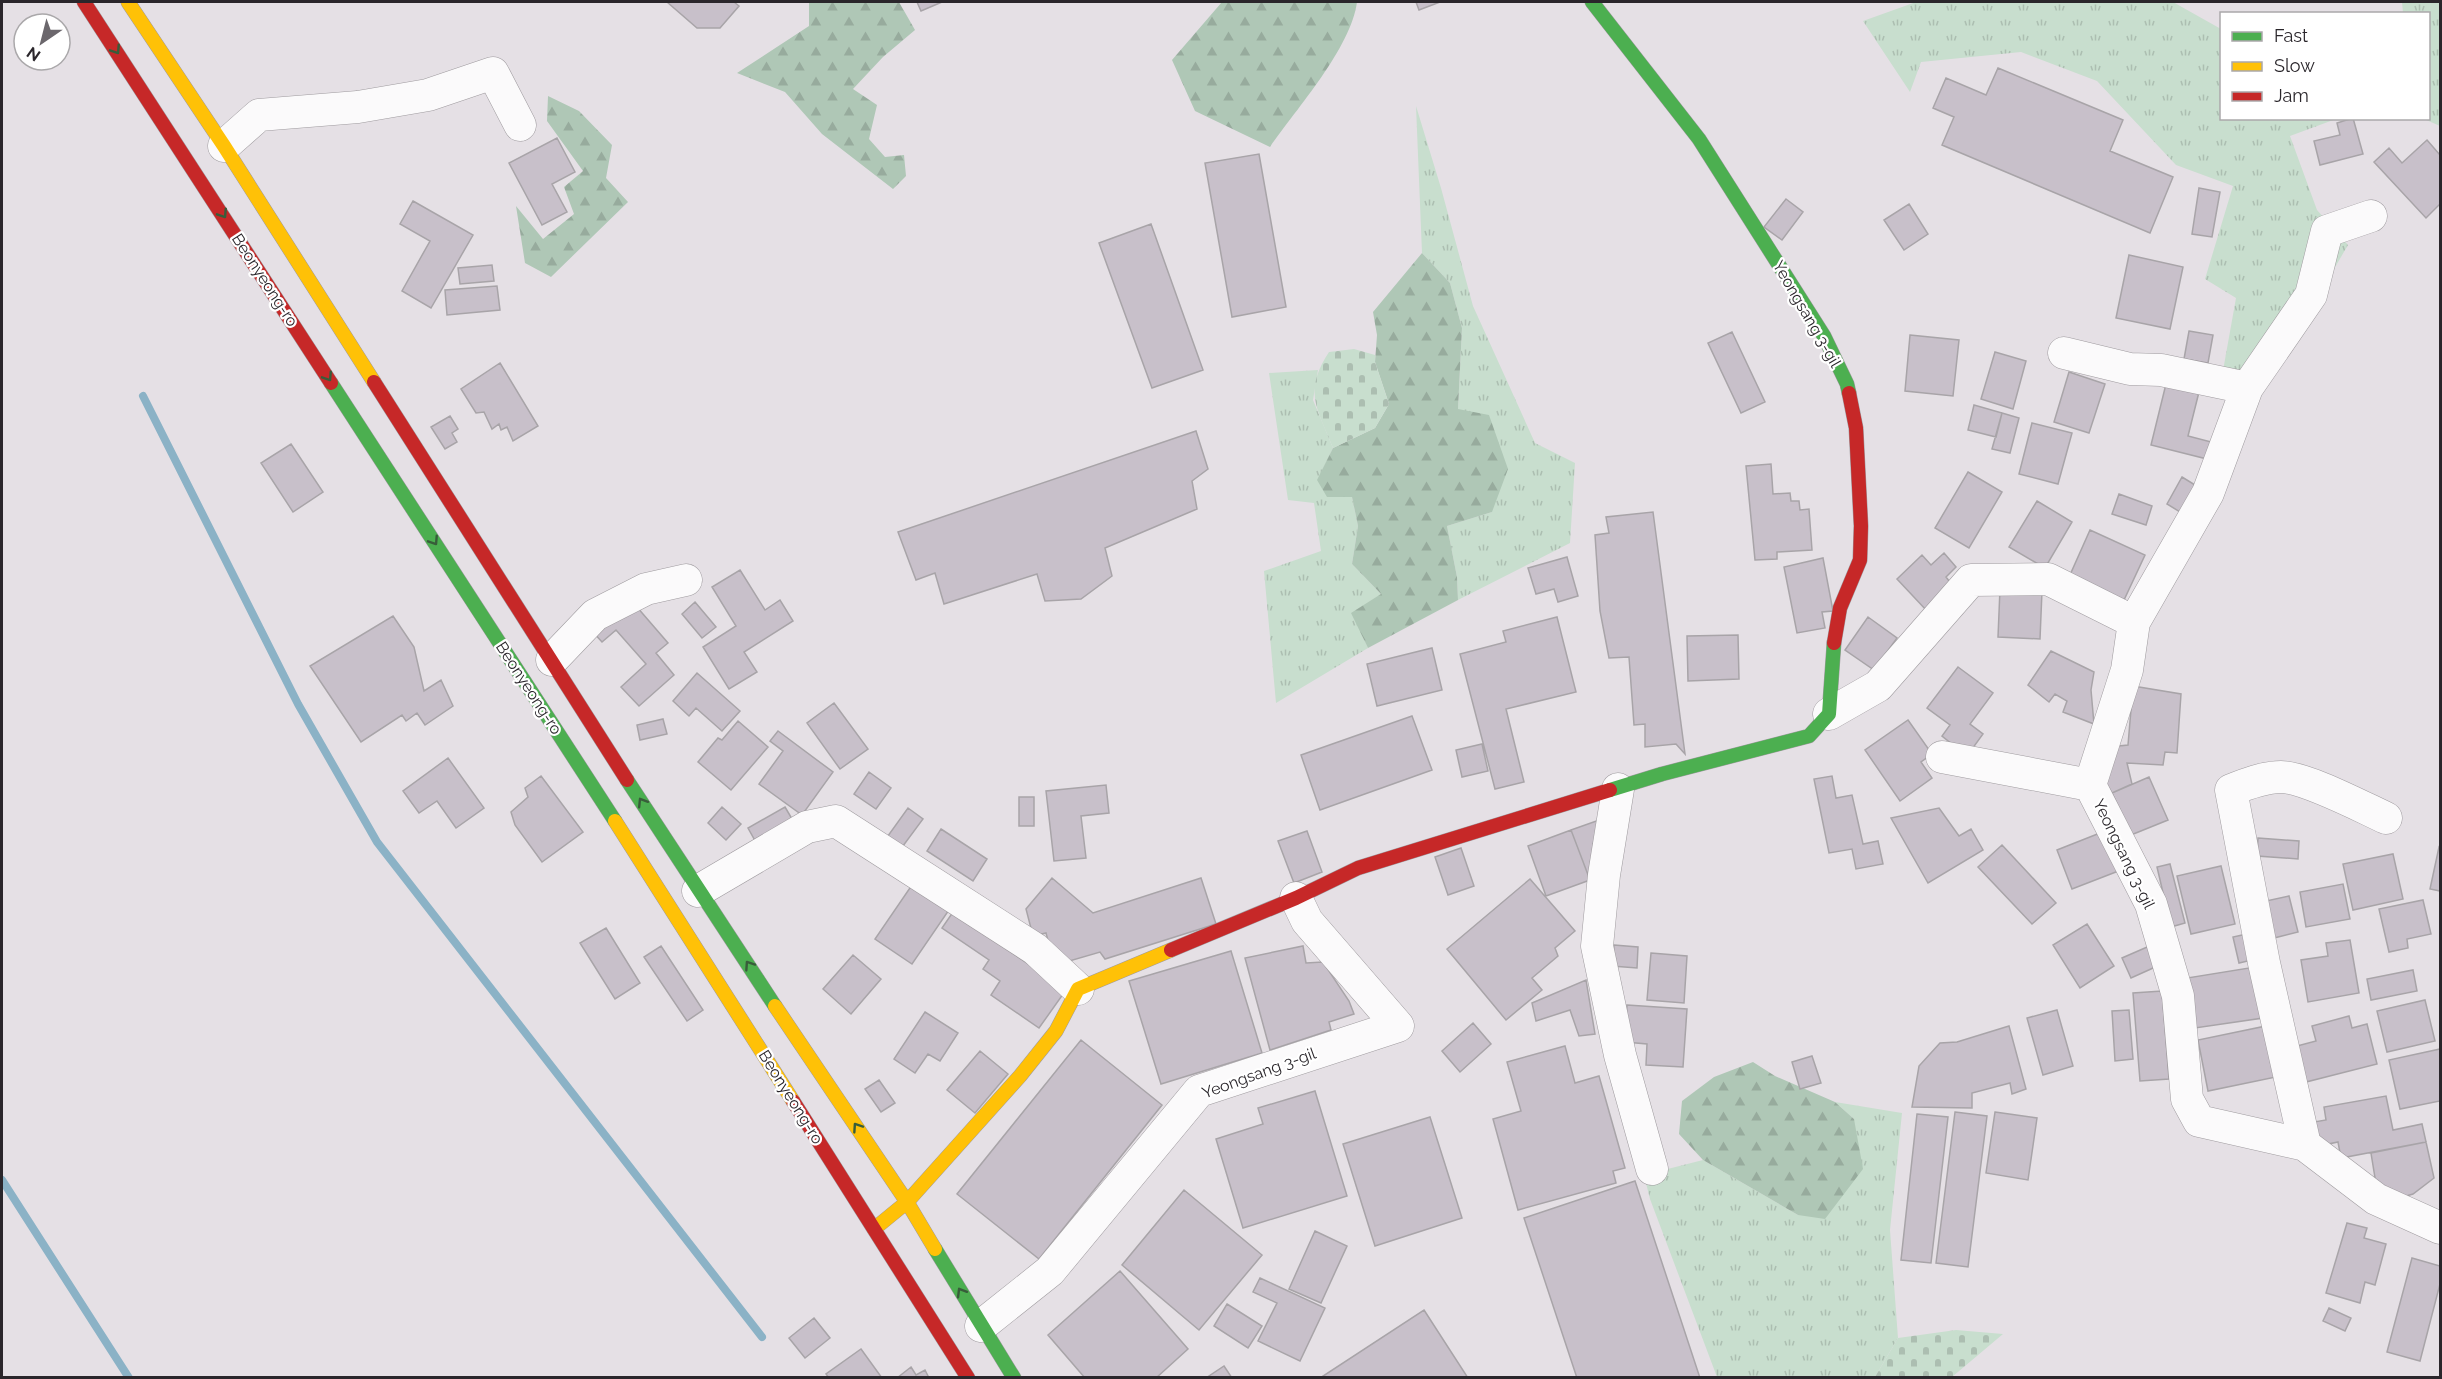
<svg xmlns="http://www.w3.org/2000/svg" width="2442" height="1379" font-family="Raleway,sans-serif">
  <style>
    .grass { fill: url(#grass-tufts) }
    .forest { fill: url(#forest-firs) }
    .cemetery { fill: url(#cemetery-stones) }
    .lines { fill: none; stroke-linecap: round; stroke-linejoin: round }
    .stream { stroke: #8bb2c6; stroke-width: 8 }
    .building { fill: #c8c0ca; stroke: #a8a4a8; stroke-width: 1.5 }
    .street-casing { stroke: #9f9b9f; stroke-width: 33 }
    .fast-casing { stroke: #9f9b9f; stroke-width: 15 }
    .slow-casing { stroke: #9f9b9f; stroke-width: 15 }
    .jam-casing { stroke: #9f9b9f; stroke-width: 15 }
    .street { stroke: #fbfafb; stroke-width: 32 }
    .fast { stroke: #4caf50; stroke-width: 14 }
    .slow { stroke: #ffc107; stroke-width: 14 }
    .jam { stroke: #c62828; stroke-width: 14 }
    .oneway { stroke: #385d3a }
    .labels { text-anchor: middle; dominant-baseline: central; stroke-width: 4.5; stroke-linejoin: round; paint-order: stroke }
    .street-label { font-size: 16px; fill: #2a262b; stroke: #fff }
  </style>
  <defs>
    <pattern id="grass-tufts" width="24" height="20" patternUnits="userSpaceOnUse" patternTransform="scale(1.5)"><rect width="24" height="20" fill="#c8dece"/><path d="M3 7l-1-3M5 7V3M7 7l1-3M15 17l-1-3M17 17v-4M19 17l1-3" fill="none" stroke="#acbeb1"/></pattern>
    <pattern id="forest-firs" width="22" height="20" patternUnits="userSpaceOnUse" patternTransform="scale(1.5)"><rect width="22" height="20" fill="#afc7b6"/><path d="M5 1l3.5 6h-7zM16 11l3.5 6h-7z" fill="#97ab9d"/></pattern>
    <pattern id="cemetery-stones" width="16" height="16" patternUnits="userSpaceOnUse" patternTransform="scale(1.5)"><rect width="16" height="16" fill="#c8dece"/><path d="M2 7V4a2 2 0 0 1 4 0v3zM10 15v-3a2 2 0 0 1 4 0v3z" fill="#acbeb1"/></pattern>
  </defs>
  <rect width="100%" height="100%" fill="#e5e0e5"/>
  <path class="grass" d="M 1916,2 L 2173,2 L 2221,29 L 2222,118 L 2336,119 L 2290,136 L 2317,210 L 2348,245 L 2262,392 L 2219,393 L 2236,298 L 2205,279 L 2233,186 L 2176,165 L 2097,81 L 2021,52 L 1921,62 L 1910,92 L 1863,21 Z
    M 2402,2 L 2440,2 L 2440,126 L 2424,119 L 2428,118 L 2428,14 L 2403,13 Z
    M 1416,106 L 1441,188 L 1473,306 L 1535,443 L 1575,463 L 1570,543 L 1458,600 L 1457,577 L 1447,526 L 1492,512 L 1458,409 L 1462,328 L 1450,283 L 1422,253 Z
    M 1318,370 L 1313,400 L 1333,448 L 1318,480 L 1352,497 L 1358,526 L 1352,564 L 1382,595 L 1352,613 L 1368,648 L 1276,703 L 1264,571 L 1321,551 L 1314,503 L 1288,500 L 1269,373 Z
    M 1835,1102 L 1902,1113 L 1890,1230 L 1898,1338 L 1875,1377 L 1717,1377 L 1650,1199 L 1644,1175 L 1703,1160 L 1798,1215 L 1854,1119 Z"/>
  <path class="forest" d="M 809,2 L 899,2 L 915,30 L 883,57 L 853,89 L 877,105 L 869,139 L 885,157 L 904,155 L 906,176 L 893,189 L 822,134 L 785,92 L 737,73 L 809,26 Z
    M 1222,2 L 1357,2 C 1351,48 1297,108 1270,147 L 1195,111 L 1172,60 Z
    M 548,96 L 579,111 L 612,145 L 606,178 L 628,202 L 551,277 L 525,263 L 516,206 L 543,239 L 574,214 L 564,187 L 583,171 L 547,121 Z
    M 1422,253 L 1450,283 L 1462,328 L 1458,409 L 1489,415 L 1508,469 L 1492,512 L 1447,526 L 1457,577 L 1458,600 L 1368,648 L 1351,613 L 1381,594 L 1352,564 L 1358,526 L 1352,497 L 1327,497 L 1317,480 L 1333,448 L 1375,428 L 1389,404 L 1375,362 L 1377,335 L 1373,312 Z
    M 1753,1062 L 1775,1076 L 1835,1102 L 1854,1119 L 1863,1169 L 1825,1219 L 1798,1215 L 1703,1160 L 1679,1134 L 1682,1101 L 1714,1077 Z"/>
  <path class="cemetery" d="M 1354,349 L 1375,355 L 1375,362 L 1389,404 L 1375,428 L 1333,448 C 1317,408 1303,392 1329,352 Z
    M 1956,1330 L 2003,1334 L 1952,1377 L 1875,1377 L 1898,1338 Z"/>
  <g class="lines">
    <path class="stream" d="M 143,396 L 298,704 L 377,842 L 762,1337
      M 2,1180 L 129,1378"/>
  </g>
  <path class="building" d="M 667,2 L 734,2 L 739,6 L 720,28 L 697,28 Z
    M 917,2 L 942,2 L 921,11 Z
    M 1416,2 L 1440,2 L 1419,10 Z
    M 1998,68 L 2123,120 L 2110,151 L 2173,177 L 2150,233 L 1942,145 L 1954,117 L 1933,108 L 1946,78 L 1986,95 Z
    M 2353,118 L 2363,154 L 2320,165 L 2314,141 L 2340,135 L 2337,123 Z
    M 557,138 L 575,172 L 552,184 L 567,212 L 542,225 L 509,163 Z
    M 2427,140 L 2440,155 L 2440,204 L 2426,218 L 2374,162 L 2389,148 L 2402,163 Z
    M 1259,154 L 1286,307 L 1232,317 L 1205,163 Z
    M 2199,188 L 2220,192 L 2212,237 L 2192,234 Z
    M 1786,199 L 1803,212 L 1782,240 L 1764,227 Z
    M 413,201 L 473,235 L 431,308 L 402,291 L 430,241 L 400,224 Z
    M 1909,204 L 1928,234 L 1904,250 L 1884,220 Z
    M 1151,224 L 1203,370 L 1152,388 L 1099,243 Z
    M 2129,255 L 2183,267 L 2170,329 L 2116,318 Z
    M 492,265 L 494,281 L 460,284 L 458,268 Z
    M 497,286 L 500,310 L 447,315 L 445,290 Z
    M 2189,331 L 2213,335 L 2208,363 L 2184,359 Z
    M 1732,332 L 1765,402 L 1741,413 L 1708,343 Z
    M 1910,335 L 1959,340 L 1953,396 L 1905,391 Z
    M 1995,352 L 2026,361 L 2013,409 L 1981,399 Z
    M 500,363 L 538,426 L 513,441 L 507,427 L 501,430 L 499,424 L 492,429 L 484,412 L 476,413 L 461,389 Z
    M 2069,372 L 2105,384 L 2089,433 L 2054,422 Z
    M 2166,384 L 2199,392 L 2188,436 L 2215,443 L 2211,460 L 2151,445 Z
    M 1974,405 L 2002,413 L 1996,437 L 1968,430 Z
    M 2002,413 L 2019,418 L 2010,453 L 1992,449 Z
    M 450,416 L 458,429 L 452,433 L 457,442 L 445,449 L 431,427 Z
    M 2032,423 L 2072,433 L 2058,484 L 2019,474 Z
    M 1196,431 L 1208,469 L 1192,481 L 1197,509 L 1105,548 L 1112,576 L 1081,599 L 1045,601 L 1037,574 L 944,604 L 935,573 L 916,580 L 898,532 Z
    M 291,444 L 323,492 L 293,512 L 261,463 Z
    M 1771,464 L 1773,494 L 1790,493 L 1791,501 L 1799,501 L 1800,510 L 1809,509 L 1812,550 L 1777,552 L 1777,559 L 1755,560 L 1746,466 Z
    M 1968,472 L 2002,492 L 1969,548 L 1935,528 Z
    M 2182,477 L 2200,488 L 2185,515 L 2167,504 Z
    M 2119,494 L 2152,506 L 2146,525 L 2112,514 Z
    M 2037,501 L 2072,522 L 2045,568 L 2009,547 Z
    M 1653,512 L 1685,754 L 1676,744 L 1645,747 L 1645,724 L 1634,725 L 1629,657 L 1609,658 L 1600,611 L 1595,535 L 1609,533 L 1606,517 Z
    M 2090,530 L 2145,555 L 2124,600 L 2070,575 Z
    M 1944,553 L 1956,567 L 1946,577 L 1953,586 L 1927,611 L 1897,579 L 1922,555 L 1931,565 Z
    M 1567,557 L 1578,596 L 1558,602 L 1554,589 L 1536,594 L 1528,568 Z
    M 1823,558 L 1833,611 L 1822,612 L 1825,628 L 1797,633 L 1784,567 Z
    M 740,570 L 765,610 L 780,600 L 793,621 L 744,652 L 757,672 L 729,689 L 703,647 L 736,626 L 712,587 Z
    M 2000,589 L 2042,591 L 2040,639 L 1998,637 Z
    M 630,599 L 668,643 L 656,653 L 674,675 L 639,706 L 621,687 L 646,664 L 616,630 L 602,642 L 593,632 Z
    M 695,602 L 716,627 L 702,638 L 682,614 Z
    M 393,616 L 414,647 L 424,691 L 441,680 L 453,706 L 425,725 L 417,713 L 406,721 L 402,715 L 361,742 L 310,666 Z
    M 1557,617 L 1576,692 L 1506,709 L 1524,782 L 1495,789 L 1460,654 L 1506,642 L 1503,631 Z
    M 1868,617 L 1897,638 L 1874,670 L 1845,650 Z
    M 1738,635 L 1739,679 L 1688,681 L 1687,636 Z
    M 1432,648 L 1442,690 L 1377,706 L 1367,664 Z
    M 2051,651 L 2094,672 L 2091,690 L 2094,724 L 2063,712 L 2067,701 L 2055,694 L 2049,702 L 2028,685 Z
    M 1958,667 L 1993,693 L 1970,724 L 1983,734 L 1967,756 L 1942,736 L 1950,725 L 1927,708 Z
    M 697,673 L 740,711 L 722,731 L 696,708 L 689,716 L 673,701 Z
    M 2133,686 L 2181,694 L 2177,753 L 2165,752 L 2163,765 L 2127,763 L 2132,784 L 2112,793 L 2104,781 L 2109,747 L 2128,745 Z
    M 834,703 L 868,749 L 840,769 L 807,723 Z
    M 1412,716 L 1432,770 L 1320,810 L 1301,755 Z
    M 663,719 L 667,734 L 640,740 L 637,725 Z
    M 1908,720 L 1932,754 L 1921,762 L 1932,778 L 1900,801 L 1865,750 Z
    M 738,721 L 768,747 L 731,790 L 698,762 L 718,738 L 722,740 Z
    M 778,731 L 833,772 L 802,815 L 759,784 L 783,751 L 770,741 Z
    M 1482,744 L 1488,771 L 1462,777 L 1456,750 Z
    M 448,758 L 484,808 L 456,828 L 437,801 L 419,813 L 403,791 Z
    M 869,772 L 891,788 L 876,809 L 854,794 Z
    M 541,776 L 583,832 L 542,862 L 515,825 L 511,812 L 528,797 L 525,788 Z
    M 1832,776 L 1836,798 L 1852,795 L 1863,844 L 1878,841 L 1883,864 L 1856,869 L 1852,849 L 1829,853 L 1814,779 Z
    M 2149,777 L 2168,820 L 2131,835 L 2112,793 Z
    M 1106,785 L 1109,813 L 1081,816 L 1086,858 L 1054,861 L 1046,791 Z
    M 1019,797 L 1034,797 L 1034,826 L 1019,826 Z
    M 722,807 L 741,824 L 726,840 L 708,823 Z
    M 785,807 L 795,824 L 758,846 L 748,828 Z
    M 908,808 L 923,819 L 900,850 L 885,840 Z
    M 1939,808 L 1959,836 L 1971,829 L 1983,850 L 1928,883 L 1891,818 Z
    M 1602,819 L 1604,840 L 1593,844 L 1604,875 L 1590,880 L 1571,830 Z
    M 941,829 L 987,859 L 973,881 L 927,851 Z
    M 1571,830 L 1590,880 L 1546,896 L 1528,846 Z
    M 1307,831 L 1322,872 L 1294,883 L 1278,841 Z
    M 2105,831 L 2121,870 L 2072,889 L 2057,850 Z
    M 2258,838 L 2299,841 L 2298,859 L 2257,856 Z
    M 2002,845 L 2056,903 L 2032,924 L 1978,867 Z
    M 2439,847 L 2440,848 L 2440,891 L 2430,889 Z
    M 1461,848 L 1474,886 L 1448,895 L 1435,857 Z
    M 2393,854 L 2403,899 L 2353,910 L 2343,864 Z
    M 2170,864 L 2185,923 L 2171,927 L 2157,867 Z
    M 2221,866 L 2235,924 L 2191,934 L 2177,876 Z
    M 1052,878 L 1093,913 L 1201,878 L 1216,924 L 1105,959 L 1100,952 L 1066,962 L 1051,952 L 1046,933 L 1033,936 L 1026,909 Z
    M 1530,879 L 1575,931 L 1555,948 L 1558,956 L 1532,978 L 1542,990 L 1506,1020 L 1447,949 Z
    M 914,882 L 951,907 L 912,964 L 875,939 Z
    M 2343,884 L 2350,919 L 2306,927 L 2300,892 Z
    M 2289,896 L 2298,932 L 2274,938 L 2266,901 Z
    M 2423,900 L 2431,934 L 2407,939 L 2408,948 L 2389,952 L 2379,909 Z
    M 953,912 L 1066,990 L 1039,1028 L 991,995 L 1000,981 L 983,969 L 989,960 L 942,928 Z
    M 2087,924 L 2114,966 L 2080,988 L 2053,945 Z
    M 606,928 L 640,983 L 615,999 L 580,943 Z
    M 2247,934 L 2252,960 L 2239,963 L 2233,937 Z
    M 2350,940 L 2359,993 L 2308,1002 L 2301,960 L 2328,956 L 2326,943 Z
    M 2154,944 L 2162,964 L 2131,978 L 2122,958 Z
    M 1614,945 L 1638,947 L 1637,968 L 1612,966 Z
    M 661,946 L 703,1010 L 687,1021 L 644,957 Z
    M 1303,946 L 1306,963 L 1323,962 L 1349,1001 L 1354,1014 L 1329,1022 L 1331,1030 L 1270,1050 L 1245,958 Z
    M 1231,951 L 1262,1053 L 1161,1084 L 1129,981 Z
    M 1651,953 L 1687,956 L 1684,1003 L 1647,1000 Z
    M 853,955 L 881,979 L 851,1014 L 823,989 Z
    M 2255,967 L 2263,1018 L 2195,1028 L 2187,978 Z
    M 2413,970 L 2417,991 L 2371,1000 L 2367,979 Z
    M 1586,980 L 1595,1034 L 1579,1036 L 1570,1010 L 1536,1021 L 1532,1003 Z
    M 2162,991 L 2169,1079 L 2140,1081 L 2133,993 Z
    M 2425,1000 L 2435,1041 L 2387,1052 L 2377,1011 Z
    M 1627,1005 L 1687,1009 L 1683,1067 L 1646,1065 L 1647,1044 L 1625,1042 Z
    M 2057,1010 L 2073,1066 L 2043,1075 L 2027,1018 Z
    M 2129,1010 L 2133,1059 L 2115,1061 L 2112,1011 Z
    M 925,1012 L 958,1033 L 940,1061 L 928,1054 L 915,1073 L 894,1059 Z
    M 2349,1016 L 2352,1028 L 2367,1024 L 2377,1064 L 2306,1082 L 2297,1046 L 2316,1041 L 2312,1026 Z
    M 1473,1023 L 1491,1044 L 1460,1072 L 1442,1051 Z
    M 2009,1026 L 2026,1089 L 2012,1094 L 2010,1083 L 1972,1093 L 1972,1108 L 1912,1107 L 1919,1066 L 1940,1043 L 1957,1042 Z
    M 2266,1026 L 2276,1077 L 2208,1091 L 2198,1040 Z
    M 1081,1040 L 1162,1105 L 1039,1259 L 957,1194 Z
    M 1565,1046 L 1575,1083 L 1599,1076 L 1625,1168 L 1613,1171 L 1616,1183 L 1518,1210 L 1493,1119 L 1521,1111 L 1507,1062 Z
    M 2440,1049 L 2440,1101 L 2400,1109 L 2389,1060 Z
    M 980,1051 L 1008,1074 L 975,1113 L 947,1090 Z
    M 1812,1056 L 1821,1083 L 1800,1089 L 1792,1062 Z
    M 879,1080 L 895,1103 L 881,1112 L 865,1089 Z
    M 1315,1091 L 1347,1196 L 1243,1228 L 1216,1139 L 1263,1124 L 1258,1108 Z
    M 2386,1096 L 2393,1130 L 2422,1124 L 2426,1142 L 2341,1158 L 2338,1142 L 2319,1146 L 2314,1122 L 2326,1120 L 2324,1107 Z
    M 1955,1112 L 1987,1116 L 1968,1267 L 1936,1263 Z
    M 1995,1112 L 2037,1118 L 2028,1180 L 1986,1173 Z
    M 1917,1114 L 1948,1117 L 1931,1263 L 1901,1260 Z
    M 1430,1117 L 1462,1218 L 1375,1246 L 1343,1144 Z
    M 2426,1142 L 2434,1178 L 2413,1194 L 2396,1199 L 2377,1190 L 2371,1153 Z
    M 1635,1181 L 1700,1378 L 1577,1378 L 1524,1218 Z
    M 1184,1190 L 1262,1255 L 1199,1330 L 1122,1265 Z
    M 2347,1223 L 2367,1228 L 2364,1238 L 2386,1244 L 2375,1285 L 2365,1282 L 2360,1303 L 2326,1293 Z
    M 1315,1231 L 1347,1246 L 1321,1303 L 1289,1289 Z
    M 2412,1258 L 2440,1266 L 2440,1284 L 2420,1361 L 2387,1352 Z
    M 1120,1271 L 1188,1349 L 1156,1378 L 1085,1378 L 1048,1335 Z
    M 1260,1278 L 1325,1308 L 1300,1361 L 1258,1341 L 1277,1303 L 1253,1292 Z
    M 1227,1304 L 1262,1326 L 1248,1348 L 1214,1326 Z
    M 2329,1308 L 2351,1318 L 2345,1331 L 2323,1321 Z
    M 1424,1310 L 1468,1378 L 1320,1378 Z
    M 814,1318 L 830,1338 L 805,1358 L 789,1338 Z
    M 861,1349 L 882,1378 L 829,1378 L 826,1374 Z
    M 1224,1366 L 1232,1378 L 1206,1378 Z
    M 911,1367 L 916,1375 L 925,1370 L 929,1378 L 897,1378 Z"/>
  <g class="lines">
    <g class="street-casing">
      <path id="street" d="M 224,146 L 259,115 L 358,107 L 428,95 L 493,73 L 520,125
        M 2371,216 L 2327,231 L 2311,295 L 2247,388 L 2208,493 L 2134,622 L 2127,670 L 2090,785 L 2151,904 L 2178,996 L 2187,1099 L 2199,1121 L 2305,1145 L 2376,1199 L 2440,1228
        M 2064,353 L 2130,369 L 2161,370 L 2247,388
        M 552,660 L 595,615 L 646,589 L 686,580
        M 1829,714 L 1878,686 L 1971,580 L 2048,579 L 2134,622
        M 1942,757 L 2090,785
        M 1618,789 L 1604,875 L 1597,946 L 1620,1055 L 1652,1169
        M 698,891 L 807,827 L 836,821 L 1035,949 L 1078,989
        M 2305,1145 L 2264,963 L 2231,790 C 2246,784 2264,777 2281,777 C 2305,777 2362,807 2386,818
        M 981,1326 L 1050,1271 L 1199,1091 L 1398,1026 L 1307,921 L 1296,898"/>
    </g>
    <g class="fast-casing">
      <path id="fast" d="M 1592,2 L 1699,139 L 1824,336 L 1847,384 L 1849,393
        M 331,383 L 615,821
        M 627,780 L 775,1006
        M 1610,790 L 1662,774 L 1809,736 L 1829,714 L 1834,643
        M 935,1249 L 1014,1378"/>
    </g>
    <g class="slow-casing">
      <path id="slow" d="M 128,2 L 224,146 L 374,382
        M 615,821 L 793,1101
        M 775,1006 L 907,1202 L 935,1249
        M 874,1229 L 907,1202 L 1020,1076 L 1056,1031 L 1078,989 L 1171,950"/>
    </g>
    <g class="jam-casing">
      <path id="jam" d="M 84,2 L 331,383
        M 374,382 L 627,780
        M 1834,643 L 1840,608 L 1860,560 L 1861,526 L 1856,428 L 1849,393
        M 1171,950 L 1296,898 L 1358,868 L 1610,790
        M 793,1101 L 968,1378"/>
    </g>
    <use href="#street" class="street"/>
    <use href="#fast" class="fast"/>
    <use href="#slow" class="slow"/>
    <use href="#jam" class="jam"/>
  </g>
  <defs><path id="oneway-chevron" d="M-2-3.5L2.5 0L-2 3.5" fill="none" stroke-width="1.6" stroke-linecap="round" stroke-linejoin="round" transform="scale(1.5)"/></defs>
  <g class="oneway">
    <use href="#oneway-chevron" transform="translate(116 50) rotate(57)"/>
    <use href="#oneway-chevron" transform="translate(223 214) rotate(57)"/>
    <use href="#oneway-chevron" transform="translate(328 377) rotate(57)"/>
    <use href="#oneway-chevron" transform="translate(434 541) rotate(57)"/>
    <use href="#oneway-chevron" transform="translate(642 802) rotate(-122)"/>
    <use href="#oneway-chevron" transform="translate(749 965) rotate(-124)"/>
    <use href="#oneway-chevron" transform="translate(857 1127) rotate(-124)"/>
    <use href="#oneway-chevron" transform="translate(961 1292) rotate(-121)"/>
  </g>
  <g class="labels">
    <g class="street-label">
      <text transform="translate(265 280) rotate(57)">Beonyeong-ro</text>
      <text transform="translate(1807 314) rotate(60)">Yeongsang 3-gil</text>
      <text transform="translate(529 688) rotate(57)">Beonyeong-ro</text>
      <text transform="translate(2124 854) rotate(64)">Yeongsang 3-gil</text>
      <text transform="translate(1259 1073) rotate(-20)">Yeongsang 3-gil</text>
      <text transform="translate(791 1097) rotate(58)">Beonyeong-ro</text>
    </g>
  </g>
  <rect width="2442" height="1379" fill="none" stroke="#2a262b" stroke-width="6"/>
  <rect x="2220" y="12" width="210" height="108" fill="#ffffff" stroke="#aaa8aa" stroke-width="1.5"/>
  <rect x="2232" y="32" width="30" height="9" fill="#4caf50" stroke="#aaa8aa" stroke-width="1.5"/>
  <text x="2274" y="42" font-size="18" fill="#2a262b">Fast</text>
  <rect x="2232" y="62" width="30" height="9" fill="#ffc107" stroke="#aaa8aa" stroke-width="1.5"/>
  <text x="2274" y="72" font-size="18" fill="#2a262b">Slow</text>
  <rect x="2232" y="92" width="30" height="9" fill="#c62828" stroke="#aaa8aa" stroke-width="1.5"/>
  <text x="2274" y="102" font-size="18" fill="#2a262b">Jam</text>
  <g transform="translate(42 42) rotate(215)"><circle r="28" fill="#ffffff" stroke="#aaa8aa" stroke-width="1.5"/>
  <path d="M0-4.5L10 22L0 15L-10 22Z" fill="#6b676c"/>
  <text y="-9" font-size="16" font-weight="bold" text-anchor="middle" fill="#2a262b">N</text>
  </g>
</svg>
